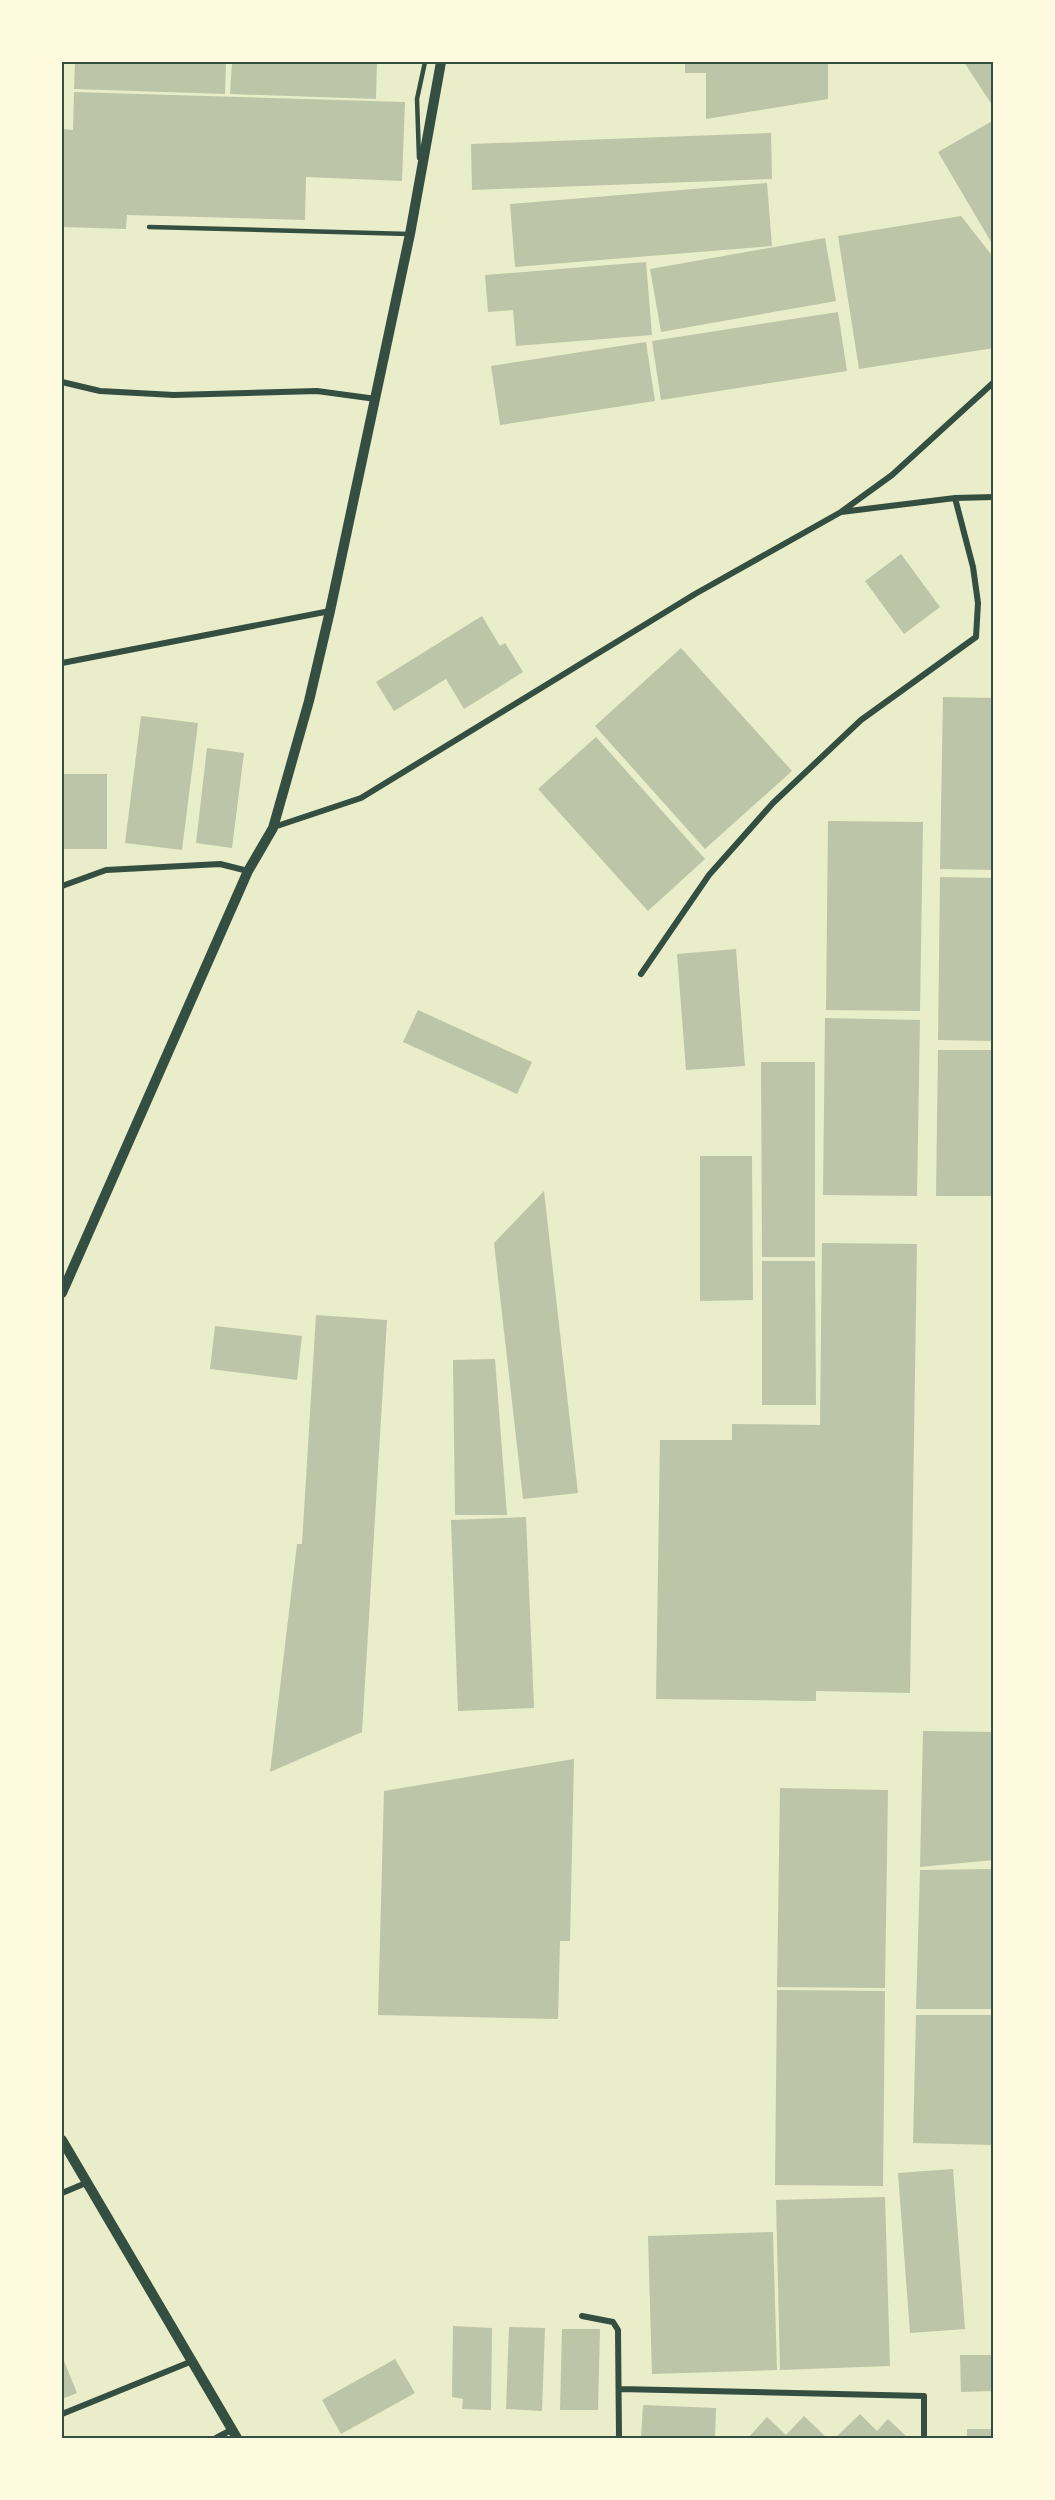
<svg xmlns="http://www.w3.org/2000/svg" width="1055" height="2500" font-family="'IBM Plex Sans',sans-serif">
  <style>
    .building { fill: #bcc5a7 }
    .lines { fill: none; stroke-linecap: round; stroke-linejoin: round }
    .service { stroke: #344e41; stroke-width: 4.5 }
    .minor { stroke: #344e41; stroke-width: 6 }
    .tertiary { stroke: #344e41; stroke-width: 10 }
    .neatline { fill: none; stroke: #344e41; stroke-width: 2 }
  </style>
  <rect width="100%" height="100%" fill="#e9edc9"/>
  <path class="building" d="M 75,62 L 226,62 L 225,94 L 74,89 Z
    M 232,62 L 377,62 L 376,99 L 230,94 Z
    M 685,62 L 828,62 L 828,99 L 706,119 L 706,73 L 685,73 Z
    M 964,62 L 994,62 L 994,108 Z
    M 74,92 L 405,102 L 402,181 L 306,177 L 305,220 L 127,215 L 126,229 L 62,227 L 62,129 L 73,130 Z
    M 994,120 L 994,247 L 938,152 Z
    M 771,133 L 772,179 L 472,190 L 471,144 Z
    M 767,183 L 772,246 L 515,267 L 510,204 Z
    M 961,216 L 994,258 L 994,348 L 859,369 L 838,236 Z
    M 825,238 L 836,301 L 661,332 L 650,269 Z
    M 646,262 L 652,335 L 516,346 L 513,310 L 488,312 L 485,275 Z
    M 838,312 L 847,371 L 661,400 L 652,341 Z
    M 646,342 L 655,401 L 500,425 L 491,366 Z
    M 901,554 L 940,607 L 904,634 L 865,581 Z
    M 482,616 L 500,646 L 505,643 L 523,672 L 464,709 L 446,679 L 394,711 L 376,682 Z
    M 681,648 L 792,771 L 705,849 L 595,726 Z
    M 943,697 L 994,698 L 994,870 L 940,869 Z
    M 141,716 L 198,723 L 182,850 L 125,843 Z
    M 596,737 L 705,859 L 648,911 L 538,789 Z
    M 207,748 L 244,753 L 232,848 L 196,843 Z
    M 62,774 L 107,774 L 107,849 L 62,849 Z
    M 828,821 L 923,822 L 920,1011 L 826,1010 Z
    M 940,877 L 994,878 L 994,1041 L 938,1040 Z
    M 736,949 L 745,1066 L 686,1070 L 677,954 Z
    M 418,1010 L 532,1062 L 517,1094 L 403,1042 Z
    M 825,1018 L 920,1020 L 917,1196 L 823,1195 Z
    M 938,1050 L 994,1050 L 994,1196 L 936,1196 Z
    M 761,1062 L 815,1062 L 815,1257 L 762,1257 Z
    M 700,1156 L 752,1156 L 753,1300 L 700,1301 Z
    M 544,1191 L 578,1493 L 523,1499 L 494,1243 Z
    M 822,1243 L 917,1244 L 910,1693 L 816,1691 L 816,1701 L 656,1699 L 660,1440 L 732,1440 L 732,1424 L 820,1425 Z
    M 762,1261 L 815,1261 L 816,1405 L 762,1405 Z
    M 316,1315 L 387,1320 L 362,1732 L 270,1772 L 297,1544 L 302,1544 Z
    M 215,1326 L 302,1336 L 297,1380 L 210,1369 Z
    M 495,1359 L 507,1515 L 455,1515 L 453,1360 Z
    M 526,1517 L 534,1708 L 458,1711 L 451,1520 Z
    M 923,1731 L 994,1732 L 994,1860 L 920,1867 Z
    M 574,1759 L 570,1941 L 560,1941 L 558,2019 L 378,2015 L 384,1791 Z
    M 780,1788 L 888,1790 L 885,1988 L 777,1987 Z
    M 994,1869 L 994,2009 L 916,2009 L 920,1870 Z
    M 777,1990 L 885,1991 L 883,2186 L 775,2185 Z
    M 916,2015 L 994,2015 L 994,2145 L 913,2143 Z
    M 953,2169 L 965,2329 L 910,2333 L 898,2173 Z
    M 885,2197 L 890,2366 L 780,2370 L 776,2200 Z
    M 773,2232 L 777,2370 L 652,2374 L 648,2236 Z
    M 453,2326 L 492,2328 L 491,2410 L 462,2409 L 463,2399 L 452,2397 Z
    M 509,2327 L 545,2328 L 542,2411 L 506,2409 Z
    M 562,2329 L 600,2329 L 598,2410 L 560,2410 Z
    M 960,2355 L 994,2355 L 994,2391 L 961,2392 Z
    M 62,2356 L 77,2393 L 62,2399 Z
    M 395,2359 L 415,2393 L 341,2434 L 322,2400 Z
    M 643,2405 L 716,2408 L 715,2438 L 641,2438 Z
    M 860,2414 L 877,2431 L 888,2419 L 908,2438 L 835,2438 Z
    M 804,2416 L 827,2438 L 749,2437 L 767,2417 L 786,2435 Z
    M 967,2429 L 994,2429 L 994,2438 L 967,2438 Z"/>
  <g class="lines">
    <path class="service" d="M 419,158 L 417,99 L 425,62
      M 149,227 L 410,234"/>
    <path class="minor" d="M 62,382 L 100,391 L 174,395 L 317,391 L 376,399
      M 841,512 L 955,498 L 994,497
      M 62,663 L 330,611
      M 274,827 L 361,798 L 695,594 L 841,512 L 892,475 L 994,382
      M 62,886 L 106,870 L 220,864 L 248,871
      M 641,974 L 709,875 L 773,803 L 861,720 L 976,637 L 978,603 L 973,567 L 955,498
      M 62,2193 L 86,2183
      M 582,2316 L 613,2322 L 618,2330 L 619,2438
      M 620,2389 L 924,2396 L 924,2438
      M 62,2414 L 190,2362
      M 216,2438 L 231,2430"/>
    <path class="tertiary" d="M 62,1293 L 248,871 L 273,828 L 309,701 L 330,611 L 410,234 L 441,62
      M 62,2140 L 237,2438"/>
  </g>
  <rect width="1055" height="2500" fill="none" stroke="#fefae0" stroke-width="126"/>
  <rect x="63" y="63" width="929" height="2374" class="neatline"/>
</svg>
